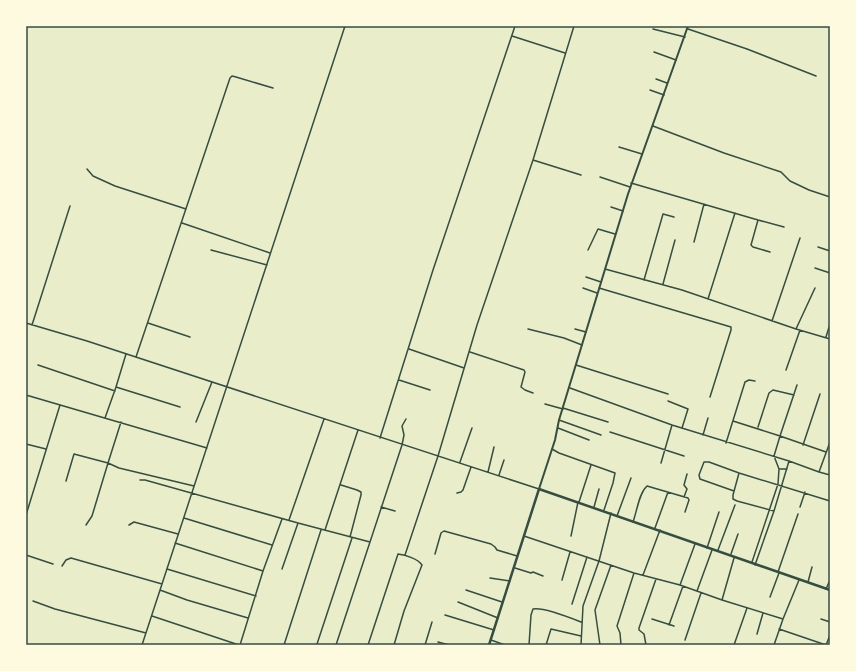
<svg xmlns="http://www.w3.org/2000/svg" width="856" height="671" font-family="Spectral,serif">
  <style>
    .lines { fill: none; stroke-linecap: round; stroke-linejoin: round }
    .minor { stroke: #344e41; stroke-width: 1.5 }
    .tertiary { stroke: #344e41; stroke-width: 2 }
    .primary { stroke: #344e41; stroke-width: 2.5 }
    .neatline { fill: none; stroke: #344e41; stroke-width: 1.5 }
  </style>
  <rect width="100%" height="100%" fill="#e9edc9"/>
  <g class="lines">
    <path class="minor" d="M 653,29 L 685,37
      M 688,29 L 747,49 L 816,76
      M 512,36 L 565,53
      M 654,52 L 676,60
      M 656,79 L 667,83
      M 650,90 L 664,95
      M 653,126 L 724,153 L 781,172 L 790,181 L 809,190 L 830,197
      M 619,147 L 642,154
      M 533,160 L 581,175
      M 87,169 L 93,176 L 115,186 L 186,209
      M 600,177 L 630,187
      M 631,183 L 758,220 L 751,245 L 753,247 L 770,252
      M 611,207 L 623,211
      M 758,220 L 784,227
      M 182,223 L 270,253
      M 694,242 L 704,204
      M 818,247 L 830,251
      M 211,250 L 267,265
      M 588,250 L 598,229 L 615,234
      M 815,268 L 830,273
      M 605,269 L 682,290 L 796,329 L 830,339
      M 586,277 L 601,282
      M 644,280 L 663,214 L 674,217
      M 663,284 L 675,240
      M 583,288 L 597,293
      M 599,288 L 731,327 L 731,330 L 710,397
      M 708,299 L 735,213
      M 772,321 L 800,238
      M 26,323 L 87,341 L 539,489
      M 148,323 L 190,337
      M 32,325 L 70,206
      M 528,329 L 564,338 L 582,345
      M 575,329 L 586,332
      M 796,329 L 815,288
      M 826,337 L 830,324
      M 409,349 L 464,368
      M 470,352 L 524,370 L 525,372 L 521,387 L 525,390 L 533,393
      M 136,357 L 230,78 L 232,76 L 236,77 L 273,88
      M 38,365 L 115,391
      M 576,365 L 668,394
      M 786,370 L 800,330
      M 399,380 L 430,390
      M 797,385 L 780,436 L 826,452
      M 116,387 L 180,407
      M 570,388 L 672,425 L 789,461
      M 26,395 L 207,448
      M 668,401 L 688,409 L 682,428
      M 545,404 L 563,409
      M 563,408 L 608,422
      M 105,418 L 116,387 L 126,354
      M 559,420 L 601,435
      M 733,421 L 780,436 L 774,456 L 779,469 L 778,484 L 752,562
      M 196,422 L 212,382
      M 758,427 L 769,393 L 773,390 L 794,395
      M 558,428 L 589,440
      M 610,432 L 684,456
      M 703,435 L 708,418
      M 380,438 L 433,270 L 515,26
      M 726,443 L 745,382 L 749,380 L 755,381
      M 26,444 L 46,449
      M 803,445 L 820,394
      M 552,449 L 559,453 L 615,473 L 613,483 L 604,510
      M 460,462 L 472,428
      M 661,463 L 672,425
      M 779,469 L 787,469
      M 488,472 L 494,447
      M 819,472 L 830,475
      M 739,473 L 733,495 L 733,499 L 737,501 L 774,511
      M 499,475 L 504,460
      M 140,480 L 145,480 L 298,523 L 370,542
      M 66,481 L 74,454 L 108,463 L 121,422
      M 341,485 L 357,490 L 361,492 L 361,495 L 350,537
      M 734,491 L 700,479 L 699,475 L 704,462 L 709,462 L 739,473 L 830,501
      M 457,493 L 461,492 L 463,490 L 471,467
      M 684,497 L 687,489 L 684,485 L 687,474
      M 579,502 L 591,465
      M 381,507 L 395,511
      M 594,507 L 599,489
      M 800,507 L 805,492
      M 26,515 L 60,405
      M 617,516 L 631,478
      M 184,518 L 272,545
      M 289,520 L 324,419
      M 633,522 C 637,511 639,493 647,486 L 688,498 L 689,500 L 685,512
      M 86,525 L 92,516 L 108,463 L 119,468 L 194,486
      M 129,525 L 134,522 L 178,534
      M 655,528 L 668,492
      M 325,530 L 358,430
      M 524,536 L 634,573 L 680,585 L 722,600 L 783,619
      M 571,536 L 578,502
      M 175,543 L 263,571
      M 707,548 L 719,512
      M 718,550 L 735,505
      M 435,554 L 441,533 L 444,531 L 491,544 L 495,547 L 497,550 L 517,556
      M 731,554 L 738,534
      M 26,555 L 53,564
      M 405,555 L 438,456 L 477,325 L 533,160 L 574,26
      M 755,565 L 774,511 L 789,461 L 819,472 L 830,442
      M 62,566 L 66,560 L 71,558 L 162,584
      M 515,568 L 531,573 L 533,572 L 543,576
      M 167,569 L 256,596
      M 282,569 L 298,523
      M 778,572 L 798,514
      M 643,575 L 660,530
      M 490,578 L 510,581
      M 562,580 L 570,552
      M 808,582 L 812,567
      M 680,585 L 695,544
      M 826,589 L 830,580
      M 160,590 L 187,600 L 248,618
      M 466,590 L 502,602
      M 697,591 L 712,550
      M 770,597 L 779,573
      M 722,600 L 734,558
      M 33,601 L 55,609 L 146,633
      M 458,602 L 498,618
      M 572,604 L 587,557
      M 445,615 L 494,630
      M 152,616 L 239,645
      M 652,619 L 674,626
      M 821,619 L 830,622
      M 669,625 L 683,586
      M 779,629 L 826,645
      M 757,634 L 763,613
      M 491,640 L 505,645
      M 685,640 L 701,593
      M 438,642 L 449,645
      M 317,644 L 352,538
      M 142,645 L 345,26
      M 240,645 L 263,571 L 282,519
      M 284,645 L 321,530
      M 336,645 L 402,445 L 404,435 L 402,426 L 406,419
      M 368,645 L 398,554 C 406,555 418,559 422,565 L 404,611 L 394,645
      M 425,645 L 432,622
      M 529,645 L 531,615 L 533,609 C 543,607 571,618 581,622
      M 546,645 L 551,629 L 581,636
      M 581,645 L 583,606 L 599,561 L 611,513
      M 600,645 L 595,610 L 611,565
      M 621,645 L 620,633 L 617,626 L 634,573
      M 646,645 L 644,634 L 639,630 L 639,628 L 656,579
      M 734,645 L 747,608
      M 774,645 L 783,619 L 799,580
      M 826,645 L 830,635"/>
    <path class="tertiary" d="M 539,489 L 555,440 L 559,420 L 628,194 L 688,26"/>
    <path class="primary" d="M 489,645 L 539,489 L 830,590"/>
  </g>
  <rect width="856" height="671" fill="none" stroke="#fefae0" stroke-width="54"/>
  <rect x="27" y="27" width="802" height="617" class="neatline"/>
</svg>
